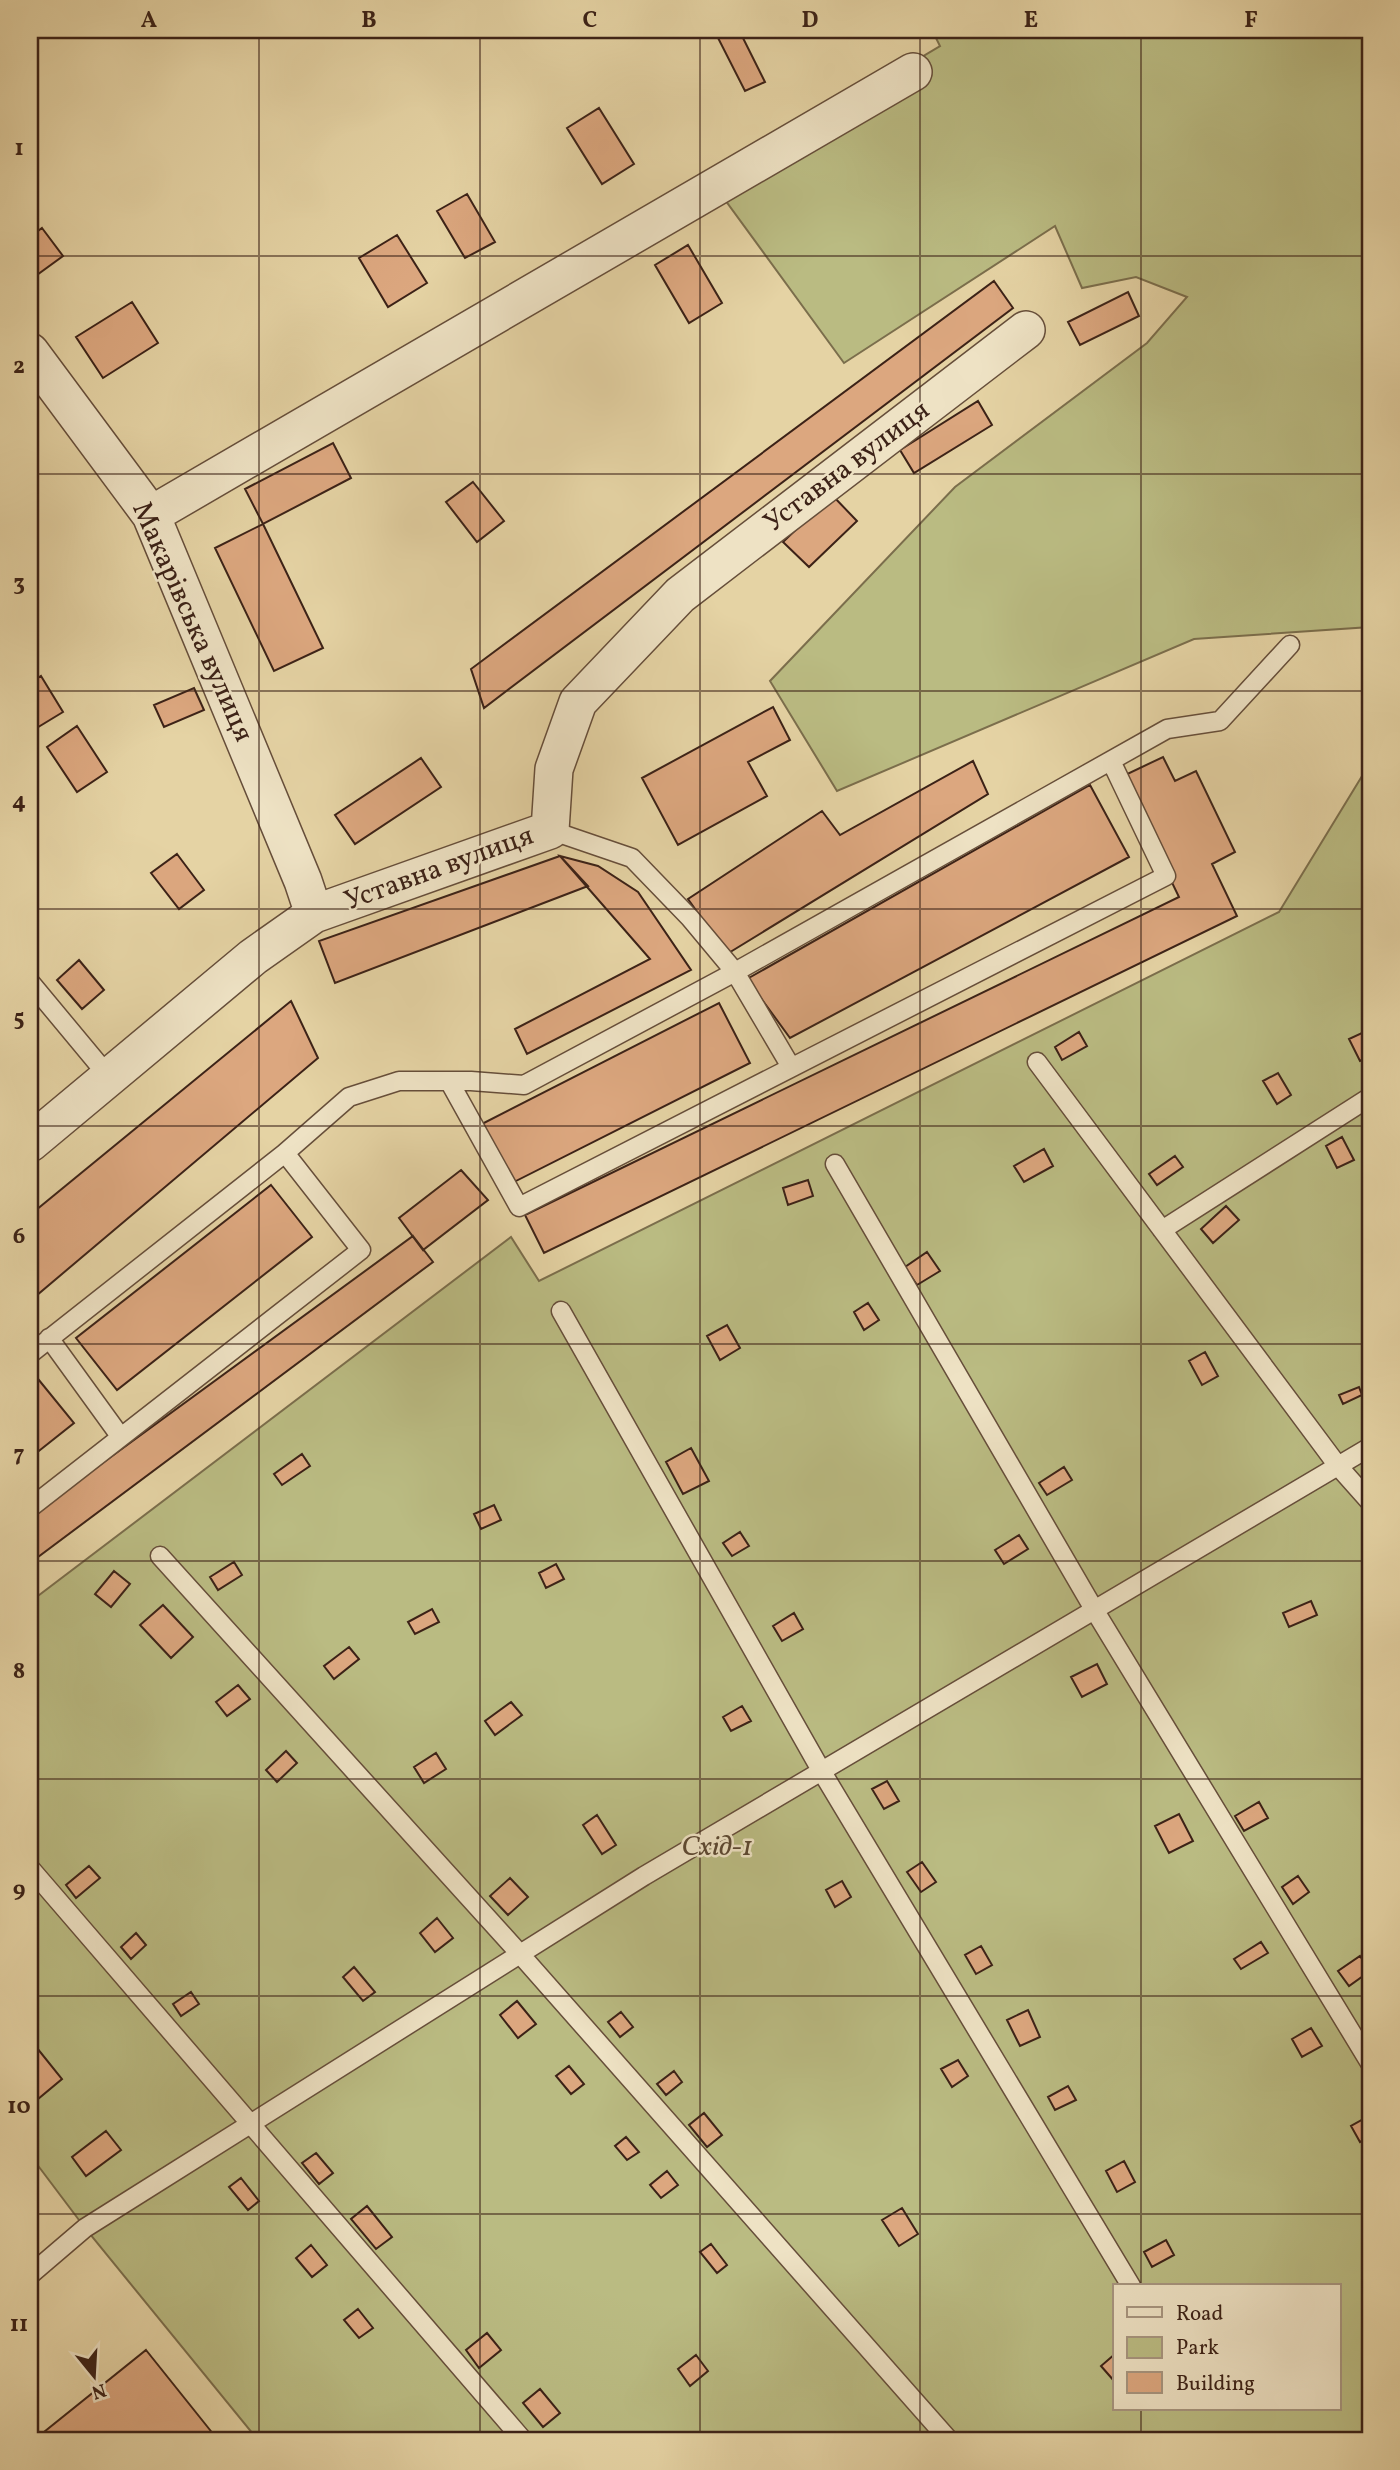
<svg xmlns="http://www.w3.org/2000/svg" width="1400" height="2470" font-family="Vollkorn,serif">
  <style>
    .green { fill: #babb82; stroke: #7b6e4c; stroke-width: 2; fill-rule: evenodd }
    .building { fill: #dca77f; stroke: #3c2217; stroke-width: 2 }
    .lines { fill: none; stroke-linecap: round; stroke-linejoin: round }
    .service-casing { stroke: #664e3a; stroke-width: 21 }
    .minor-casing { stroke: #664e3a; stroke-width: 40 }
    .service { stroke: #eee2c4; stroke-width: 18 }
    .minor { stroke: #eee2c4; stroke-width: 37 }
    .grid { fill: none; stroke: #3c2217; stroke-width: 2; stroke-opacity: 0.55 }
    .labels { text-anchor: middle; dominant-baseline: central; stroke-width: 5; stroke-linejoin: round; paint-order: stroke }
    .street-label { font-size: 28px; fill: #3c2217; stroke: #eee2c4 }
    .park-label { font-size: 28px; font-style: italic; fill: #5c4832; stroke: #eee2c4 }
    .neatline { fill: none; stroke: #3c2217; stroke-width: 2.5 }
    .grid-label { font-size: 23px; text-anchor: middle; font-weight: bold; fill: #3c2217 }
  </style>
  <rect width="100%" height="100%" fill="#e5d3a4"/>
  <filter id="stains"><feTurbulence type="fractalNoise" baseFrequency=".00286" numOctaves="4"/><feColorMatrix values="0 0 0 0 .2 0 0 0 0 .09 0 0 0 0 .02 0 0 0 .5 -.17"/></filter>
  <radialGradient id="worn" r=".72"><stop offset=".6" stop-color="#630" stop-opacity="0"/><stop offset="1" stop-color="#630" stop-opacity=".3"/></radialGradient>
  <path class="green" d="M 932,30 L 1370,30 L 1370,627 L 1194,639 L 837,791 L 770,681 L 955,487 L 1147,343 L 1187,297 L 1136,277 L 1082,288 L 1055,226 L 844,363 L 712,182 L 940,46 Z
    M 1370,763 L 1370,2440 L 258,2440 L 85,2228 L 30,2155 L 30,1602 L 511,1237 L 539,1281 L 1279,912 ZM 1115,2286 L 1339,2286 L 1339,2409 L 1115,2409 Z"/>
  <path class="building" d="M 714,30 L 739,30 L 765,82 L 745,91 Z
    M 599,108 L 634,164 L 602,184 L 567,128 Z
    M 467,194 L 495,242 L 465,258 L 437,211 Z
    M 42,228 L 63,256 L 30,280 L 30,237 Z
    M 397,235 L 427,283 L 388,307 L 359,258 Z
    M 688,245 L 722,303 L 689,323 L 655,265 Z
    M 994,281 L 1013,308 L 484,708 L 471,669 Z
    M 1128,292 L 1139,316 L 1080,345 L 1068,322 Z
    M 132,302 L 158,343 L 103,378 L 76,337 Z
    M 978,401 L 992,425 L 914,473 L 900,450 Z
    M 333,443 L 351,478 L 263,524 L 245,489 Z
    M 473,482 L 504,521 L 477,542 L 446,502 Z
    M 832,495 L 857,521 L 809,567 L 783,542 Z
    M 263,524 L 323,648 L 274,671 L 215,548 Z
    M 41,676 L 63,712 L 30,732 L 30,683 Z
    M 194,688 L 204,710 L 164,727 L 154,705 Z
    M 773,707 L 790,740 L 748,762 L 767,796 L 678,845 L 642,778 Z
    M 77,726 L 107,772 L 77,792 L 47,747 Z
    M 1163,757 L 1175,781 L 1196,771 L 1235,852 L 1212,864 L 1237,916 L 544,1253 L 525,1215 L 1179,897 L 1121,777 Z
    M 421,758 L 441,787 L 355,844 L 335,815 Z
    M 973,761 L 988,794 L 727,954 L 688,899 L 822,811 L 840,835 Z
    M 1090,785 L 1129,857 L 790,1038 L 747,979 Z
    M 177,854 L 204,890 L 179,909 L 151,873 Z
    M 560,856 L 588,886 L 335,983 L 319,941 Z
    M 560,856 L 598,866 L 638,892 L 691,970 L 527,1054 L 515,1029 L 650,959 Z
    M 79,960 L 104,990 L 82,1009 L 57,980 Z
    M 291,1001 L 318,1058 L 30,1301 L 30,1215 Z
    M 719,1003 L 750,1063 L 508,1185 L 476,1127 Z
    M 1079,1032 L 1087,1046 L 1062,1060 L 1055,1047 Z
    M 1364,1032 L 1370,1045 L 1370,1057 L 1360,1061 L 1349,1039 Z
    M 1278,1073 L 1291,1095 L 1277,1104 L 1263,1081 Z
    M 1342,1137 L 1354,1160 L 1337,1168 L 1326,1146 Z
    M 1044,1149 L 1053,1166 L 1024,1182 L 1014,1166 Z
    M 1175,1156 L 1183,1167 L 1157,1185 L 1149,1174 Z
    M 461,1170 L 488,1200 L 423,1250 L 399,1218 Z
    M 808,1180 L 813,1196 L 788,1205 L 783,1188 Z
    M 271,1185 L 312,1237 L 117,1390 L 76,1338 Z
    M 1226,1206 L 1239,1220 L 1213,1243 L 1201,1229 Z
    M 413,1236 L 433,1262 L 30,1563 L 30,1516 Z
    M 927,1252 L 940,1271 L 917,1285 L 905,1267 Z
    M 868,1303 L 879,1320 L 864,1330 L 854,1312 Z
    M 727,1325 L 740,1348 L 720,1360 L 707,1336 Z
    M 1205,1352 L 1218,1376 L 1202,1385 L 1189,1361 Z
    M 34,1374 L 74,1423 L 30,1458 L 30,1378 Z
    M 1359,1387 L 1362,1395 L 1343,1404 L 1339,1395 Z
    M 691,1448 L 709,1481 L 683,1494 L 666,1462 Z
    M 302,1454 L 310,1466 L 282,1485 L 274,1474 Z
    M 1064,1467 L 1072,1480 L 1047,1495 L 1039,1483 Z
    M 494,1505 L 501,1520 L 481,1529 L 474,1514 Z
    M 740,1532 L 749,1546 L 732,1556 L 723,1543 Z
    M 1019,1535 L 1028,1549 L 1004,1564 L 995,1550 Z
    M 234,1562 L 242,1575 L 218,1590 L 210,1577 Z
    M 556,1564 L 564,1579 L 546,1588 L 539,1573 Z
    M 114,1571 L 130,1584 L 111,1607 L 95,1594 Z
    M 1311,1601 L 1317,1615 L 1289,1627 L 1283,1613 Z
    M 163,1605 L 193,1637 L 171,1658 L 140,1625 Z
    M 432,1609 L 439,1622 L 415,1634 L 408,1622 Z
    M 794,1613 L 803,1629 L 782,1641 L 773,1626 Z
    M 349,1647 L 359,1659 L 334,1679 L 324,1666 Z
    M 1097,1664 L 1107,1684 L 1082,1697 L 1071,1677 Z
    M 238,1685 L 250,1699 L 227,1716 L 216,1702 Z
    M 511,1702 L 522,1715 L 495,1735 L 485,1721 Z
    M 742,1706 L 751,1721 L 731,1731 L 723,1717 Z
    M 286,1751 L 297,1763 L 277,1782 L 266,1770 Z
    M 436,1753 L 446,1769 L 424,1783 L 414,1767 Z
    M 887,1781 L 899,1801 L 884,1809 L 872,1789 Z
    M 1259,1802 L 1268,1818 L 1244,1831 L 1235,1816 Z
    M 1179,1814 L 1193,1841 L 1169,1853 L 1155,1826 Z
    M 597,1815 L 616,1845 L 602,1854 L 583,1825 Z
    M 922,1862 L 936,1882 L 921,1892 L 907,1872 Z
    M 89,1866 L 100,1878 L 76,1898 L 66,1885 Z
    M 1298,1876 L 1309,1892 L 1293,1904 L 1282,1887 Z
    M 510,1878 L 528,1897 L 508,1915 L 490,1896 Z
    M 842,1881 L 851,1897 L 835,1907 L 826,1890 Z
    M 437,1918 L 453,1938 L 435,1952 L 420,1933 Z
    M 136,1933 L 146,1945 L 131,1959 L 121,1947 Z
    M 1261,1942 L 1268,1953 L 1241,1969 L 1234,1959 Z
    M 981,1946 L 992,1965 L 976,1974 L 965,1955 Z
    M 1360,1956 L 1370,1971 L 1349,1986 L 1338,1971 Z
    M 354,1967 L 375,1992 L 363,2001 L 343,1977 Z
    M 191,1992 L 199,2004 L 181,2016 L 173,2004 Z
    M 517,2001 L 536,2024 L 518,2038 L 500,2015 Z
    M 1028,2010 L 1040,2037 L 1020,2046 L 1007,2020 Z
    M 621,2012 L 633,2027 L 620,2037 L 608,2022 Z
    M 1311,2028 L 1322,2046 L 1302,2057 L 1292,2039 Z
    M 33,2043 L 62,2079 L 38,2099 L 30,2089 L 30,2046 Z
    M 958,2060 L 968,2076 L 952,2087 L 941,2069 Z
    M 569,2066 L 584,2084 L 571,2094 L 556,2076 Z
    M 674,2071 L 682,2082 L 666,2095 L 657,2084 Z
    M 1068,2086 L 1076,2100 L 1055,2110 L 1048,2097 Z
    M 704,2113 L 722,2135 L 707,2147 L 689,2125 Z
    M 1369,2116 L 1370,2136 L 1360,2142 L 1351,2126 Z
    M 106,2131 L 121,2150 L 86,2176 L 72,2157 Z
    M 626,2137 L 639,2152 L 627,2160 L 615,2146 Z
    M 316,2153 L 333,2173 L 319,2184 L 302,2163 Z
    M 1124,2161 L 1135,2182 L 1117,2192 L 1106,2171 Z
    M 667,2171 L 678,2185 L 661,2198 L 650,2185 Z
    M 241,2178 L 259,2201 L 248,2210 L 229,2187 Z
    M 367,2206 L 392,2237 L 376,2249 L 351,2219 Z
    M 902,2208 L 918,2234 L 899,2246 L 882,2220 Z
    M 1166,2240 L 1174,2255 L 1152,2267 L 1144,2252 Z
    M 711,2244 L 727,2265 L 717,2273 L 700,2252 Z
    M 311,2245 L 327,2265 L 312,2277 L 296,2258 Z
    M 358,2309 L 373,2328 L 359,2338 L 344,2320 Z
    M 487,2333 L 501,2350 L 479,2368 L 466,2350 Z
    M 146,2350 L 214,2435 L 208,2440 L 34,2440 Z
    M 1115,2354 L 1115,2382 L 1101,2366 Z
    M 696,2355 L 708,2371 L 690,2386 L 678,2369 Z
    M 540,2389 L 560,2413 L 543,2427 L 523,2403 Z"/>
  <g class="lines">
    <g class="service-casing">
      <path id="service" d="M 550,830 L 632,858 L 690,918 L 735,972 L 791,1067
        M 30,982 L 109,1077
        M 1037,1062 L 1338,1466 L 1370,1502
        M 449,1081 L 519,1207 L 1166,876 L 1111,761
        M 285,1153 L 349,1097 L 399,1081 L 471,1081 L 524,1085 L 735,972 L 1167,729 L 1220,721 L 1290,645
        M 835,1164 L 1095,1611 L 1370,2063
        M 1162,1230 L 1370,1097
        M 561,1311 L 822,1772 L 1131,2286
        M 49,1338 L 120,1436
        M 30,1354 L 285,1153 L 361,1250 L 30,1508
        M 160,1556 L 520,1954 L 949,2440
        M 30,1868 L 523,2440
        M 30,2275 L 85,2228 L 644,1876 L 1370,1447"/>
    </g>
    <g class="minor-casing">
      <path id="minor" d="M 30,352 L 151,515 L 303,881 L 314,914
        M 151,515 L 913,72
        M 30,1143 L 253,957 L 314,914 L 550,830 L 554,769 L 578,702 L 680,595 L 1026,330"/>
    </g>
    <use href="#service" class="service"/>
    <use href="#minor" class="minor"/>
  </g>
  <path class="grid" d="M 259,30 L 259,2440M 480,30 L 480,2440M 700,30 L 700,2440M 920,30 L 920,2440M 1141,30 L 1141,2286M 30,256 L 1370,256M 30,474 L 1370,474M 30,691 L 1370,691M 30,909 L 1370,909M 30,1126 L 1370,1126M 30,1344 L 1370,1344M 30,1561 L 1370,1561M 30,1779 L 1370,1779M 30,1996 L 1370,1996M 30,2214 L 1370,2214M 1141,2409 L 1141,2440"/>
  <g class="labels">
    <g class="street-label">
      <text transform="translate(847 467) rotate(-37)">Уставна вулиця</text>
      <text transform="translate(192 622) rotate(66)">Макарівська вулиця</text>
      <text transform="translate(439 869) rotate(-20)">Уставна вулиця</text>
    </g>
    <g class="park-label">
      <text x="717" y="1847">Схід-1</text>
    </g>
  </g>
  <rect width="1400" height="2470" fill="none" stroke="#e5d3a4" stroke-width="77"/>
  <rect x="1113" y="2284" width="228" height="126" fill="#eee2c4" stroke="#a7957f" stroke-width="2"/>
  <rect x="1127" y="2307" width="35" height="10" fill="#eee2c4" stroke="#a7957f" stroke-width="2"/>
  <text x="1176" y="2320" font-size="21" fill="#3c2217">Road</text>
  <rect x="1127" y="2337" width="35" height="21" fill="#babb82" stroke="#a7957f" stroke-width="2"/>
  <text x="1176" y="2354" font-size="21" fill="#3c2217">Park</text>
  <rect x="1127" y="2372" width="35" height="21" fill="#dca77f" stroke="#a7957f" stroke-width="2"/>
  <text x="1176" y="2390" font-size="21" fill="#3c2217">Building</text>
  <g transform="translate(94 2376) rotate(162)" stroke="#eee2c4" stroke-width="5" paint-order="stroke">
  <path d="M0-5L12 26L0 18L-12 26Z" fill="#3c2217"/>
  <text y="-10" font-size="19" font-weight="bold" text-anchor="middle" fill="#3c2217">N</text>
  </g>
  <rect x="38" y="38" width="1324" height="2394" class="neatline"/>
  <g class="grid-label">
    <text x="149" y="27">A</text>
    <text x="369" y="27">B</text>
    <text x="590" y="27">C</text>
    <text x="810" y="27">D</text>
    <text x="1031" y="27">E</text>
    <text x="1251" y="27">F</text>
    <text x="19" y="155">1</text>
    <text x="19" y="373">2</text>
    <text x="19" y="590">3</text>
    <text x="19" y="808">4</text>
    <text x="19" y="1025">5</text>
    <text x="19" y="1243">6</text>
    <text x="19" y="1461">7</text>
    <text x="19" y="1678">8</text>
    <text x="19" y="1896">9</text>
    <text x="19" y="2113">10</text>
    <text x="19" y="2331">11</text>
  </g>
  <rect width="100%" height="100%" filter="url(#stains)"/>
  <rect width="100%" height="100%" fill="url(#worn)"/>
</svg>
